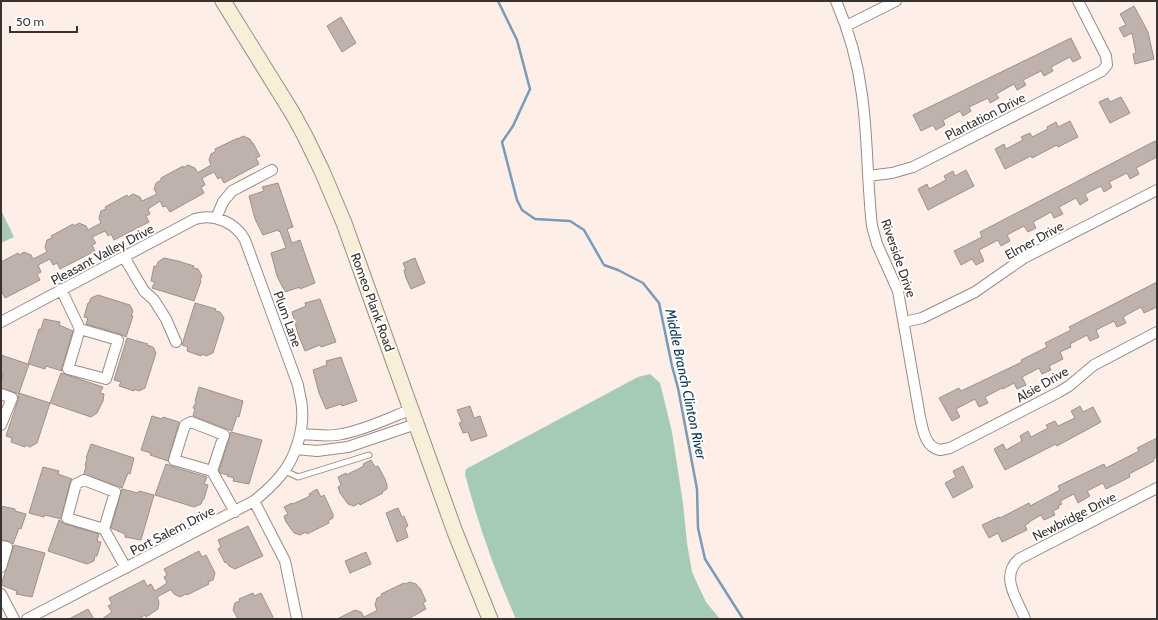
<svg xmlns="http://www.w3.org/2000/svg" width="1158" height="620" font-family="Cabin,sans-serif">
  <style>
    .green { fill: #a5cbb7 }
    .lines { fill: none; stroke-linecap: round; stroke-linejoin: round }
    .stream { stroke: #799bb7; stroke-width: 2.5 }
    .building { fill: #bfb2ac; stroke: #9e918b }
    .service-casing { stroke: #988c86; stroke-width: 7 }
    .minor-casing { stroke: #988c86; stroke-width: 12 }
    .secondary-casing { stroke: #988c86; stroke-width: 17 }
    .service { stroke: #fff; stroke-width: 5 }
    .minor { stroke: #fff; stroke-width: 10 }
    .secondary { stroke: #f8efd9; stroke-width: 15 }
    .labels { text-anchor: middle; dominant-baseline: central; stroke-width: 4; stroke-linejoin: round; paint-order: stroke }
    .street-label { font-size: 13px; fill: #383331; stroke: #fff }
    .water-label { font-size: 14px; font-style: italic; fill: #0f3956; stroke: #fff }
  </style>
  <rect width="100%" height="100%" fill="#fdefe8"/>
  <path class="green" d="M 1,210 L 14,237 L 1,243 Z
    M 650,374 L 660,383 L 672,432 L 683,503 L 687,543 L 692,572 L 706,602 L 720,619 L 516,619 C 495,572 478,524 465,474 L 466,469 L 638,377 Z"/>
  <g class="lines">
    <path class="stream" d="M 498,1 L 517,40 L 530,89 L 513,126 L 502,142 L 517,200 L 522,210 L 535,219 L 570,221 L 584,230 L 604,265 L 618,270 L 643,283 L 659,303 L 672,366 L 678,388 L 697,489 L 698,528 L 705,559 L 743,619"/>
  </g>
  <path class="building" d="M 1134,6 L 1148,32 L 1154,59 L 1135,64 L 1133,54 L 1136,53 L 1132,33 L 1124,37 L 1119,28 L 1126,25 L 1120,14 Z
    M 341,17 L 356,43 L 342,52 L 327,26 Z
    M 1071,38 L 1081,58 L 1073,62 L 1070,57 L 1051,67 L 1053,71 L 1044,76 L 1041,71 L 1023,80 L 1026,85 L 1017,90 L 1014,84 L 996,94 L 999,98 L 990,103 L 988,98 L 969,107 L 971,111 L 963,116 L 960,111 L 943,120 L 945,125 L 936,130 L 933,125 L 921,131 L 913,115 Z
    M 1121,97 L 1130,113 L 1110,123 L 1099,102 L 1108,98 L 1110,102 Z
    M 1070,121 L 1078,137 L 1058,147 L 1057,145 L 1032,158 L 1031,156 L 1005,169 L 995,149 L 1004,144 L 1006,149 L 1023,140 L 1021,137 L 1030,133 L 1032,137 L 1048,129 L 1047,127 L 1056,122 L 1058,127 Z
    M 243,136 L 250,139 L 252,143 L 253,143 L 260,156 L 256,158 L 259,164 L 224,183 L 221,177 L 218,179 L 214,172 L 202,178 L 205,185 L 201,187 L 204,193 L 170,212 L 166,206 L 163,207 L 160,201 L 148,209 L 150,214 L 146,216 L 149,222 L 114,240 L 111,234 L 108,236 L 105,231 L 92,237 L 96,243 L 92,245 L 95,251 L 60,269 L 57,263 L 53,265 L 50,259 L 38,265 L 41,272 L 37,274 L 40,280 L 5,298 L 1,290 L 1,262 L 18,253 L 19,255 L 24,252 L 31,255 L 33,259 L 47,252 L 45,247 L 47,240 L 52,238 L 51,236 L 73,224 L 74,226 L 79,223 L 86,226 L 88,230 L 101,223 L 99,218 L 101,211 L 106,209 L 105,207 L 127,195 L 128,197 L 133,194 L 140,197 L 142,201 L 157,194 L 154,189 L 156,183 L 161,180 L 161,178 L 183,166 L 183,168 L 188,165 L 195,168 L 197,172 L 199,172 L 211,165 L 209,160 L 211,154 L 216,151 L 215,149 L 238,138 L 238,139 Z
    M 1155,141 L 1157,145 L 1157,157 L 1136,168 L 1139,174 L 1130,179 L 1127,173 L 1109,182 L 1112,187 L 1104,192 L 1101,186 L 1085,194 L 1088,200 L 1080,205 L 1076,198 L 1059,207 L 1063,214 L 1054,218 L 1051,212 L 1033,222 L 1036,228 L 1028,232 L 1024,226 L 1007,235 L 1010,241 L 1001,246 L 998,240 L 979,250 L 984,261 L 976,265 L 972,259 L 961,265 L 954,251 L 982,237 L 980,232 Z
    M 966,170 L 974,186 L 928,210 L 918,189 L 927,184 L 929,189 L 946,180 L 944,176 L 953,171 L 955,176 Z
    M 278,183 L 293,227 L 287,229 L 292,243 L 300,240 L 315,283 L 300,289 L 300,287 L 285,292 L 277,276 L 271,253 L 286,248 L 280,231 L 279,232 L 278,230 L 263,235 L 255,219 L 249,196 L 264,191 L 262,187 Z
    M 164,258 L 178,261 L 194,266 L 193,268 L 198,269 L 202,276 L 200,280 L 201,281 L 194,301 L 152,288 L 155,282 L 151,281 L 154,266 L 156,267 L 158,262 Z
    M 415,258 L 425,283 L 411,289 L 406,278 L 404,270 L 406,270 L 403,263 Z
    M 1157,282 L 1157,307 L 1144,313 L 1141,307 L 1123,317 L 1126,323 L 1117,327 L 1114,321 L 1096,330 L 1099,337 L 1090,341 L 1087,335 L 1070,344 L 1071,347 L 1060,352 L 1063,359 L 1049,366 L 1051,370 L 1042,374 L 1039,368 L 1022,377 L 1026,385 L 1017,389 L 1014,383 L 1003,389 L 1002,388 L 985,397 L 988,403 L 979,407 L 975,399 L 956,409 L 960,417 L 952,421 L 939,398 L 959,388 L 961,391 L 1022,362 L 1021,360 L 1047,347 L 1045,343 L 1071,330 L 1069,327 Z
    M 98,295 L 130,305 L 133,311 L 131,316 L 133,316 L 126,337 L 120,334 L 86,324 L 88,318 L 84,317 L 88,303 L 89,303 L 91,298 Z
    M 320,299 L 336,342 L 321,347 L 320,345 L 305,351 L 298,334 L 292,312 L 306,306 L 305,303 Z
    M 195,303 L 216,309 L 215,311 L 220,312 L 224,318 L 213,353 L 206,356 L 202,354 L 201,356 L 187,351 L 188,347 L 182,345 Z
    M 44,319 L 60,322 L 59,325 L 73,331 L 62,367 L 62,371 L 46,366 L 45,369 L 29,364 L 19,393 L 50,403 L 37,443 L 30,447 L 26,445 L 25,447 L 11,442 L 12,438 L 6,436 L 18,400 L 19,394 L 1,388 L 1,382 L 3,374 L 1,373 L 1,355 L 28,364 L 39,329 L 41,329 Z
    M 127,338 L 148,344 L 147,345 L 153,347 L 156,353 L 145,388 L 139,391 L 134,389 L 134,391 L 119,386 L 121,382 L 114,380 Z
    M 341,357 L 357,401 L 342,406 L 341,404 L 326,409 L 319,393 L 313,370 L 327,365 L 326,361 Z
    M 61,373 L 103,387 L 100,393 L 104,394 L 103,401 L 97,413 L 91,417 L 50,403 Z
    M 199,387 L 243,401 L 239,417 L 237,416 L 232,431 L 193,416 L 195,409 L 193,408 L 196,402 L 195,401 Z
    M 470,406 L 474,418 L 480,416 L 487,436 L 471,441 L 468,432 L 463,433 L 459,423 L 462,422 L 457,410 Z
    M 1080,406 L 1083,412 L 1093,407 L 1101,422 L 1057,446 L 1056,444 L 1005,470 L 994,449 L 1003,444 L 1006,450 L 1022,441 L 1020,436 L 1028,431 L 1031,437 L 1048,428 L 1046,425 L 1055,421 L 1058,426 L 1075,418 L 1071,411 Z
    M 152,416 L 162,419 L 163,417 L 179,422 L 168,461 L 150,455 L 151,453 L 141,450 Z
    M 231,432 L 262,440 L 249,484 L 233,481 L 234,478 L 227,476 L 228,475 L 220,473 L 219,471 Z
    M 1157,438 L 1157,457 L 1153,459 L 1154,461 L 1129,474 L 1130,477 L 1106,489 L 1103,483 L 1087,491 L 1090,496 L 1078,503 L 1074,494 L 1060,501 L 1062,504 L 1058,506 L 1059,508 L 1053,511 L 1055,515 L 1044,520 L 1041,515 L 1029,522 L 1029,523 L 1025,525 L 1027,530 L 1002,542 L 998,533 L 989,538 L 982,525 L 999,517 L 1000,518 L 1029,503 L 1030,506 L 1060,490 L 1058,486 L 1104,464 L 1106,468 L 1139,451 L 1137,448 Z
    M 91,444 L 134,458 L 130,474 L 128,473 L 122,488 L 84,474 L 86,466 L 85,465 L 87,459 L 86,458 Z
    M 371,460 L 375,467 L 378,466 L 385,479 L 387,485 L 387,489 L 382,492 L 383,493 L 360,505 L 359,503 L 354,506 L 348,504 L 340,493 L 338,487 L 341,485 L 338,477 L 346,473 L 346,475 L 364,466 L 363,464 Z
    M 166,464 L 180,469 L 207,477 L 204,484 L 208,485 L 204,499 L 203,499 L 201,504 L 194,507 L 155,495 Z
    M 963,466 L 973,487 L 953,498 L 945,483 L 956,477 L 953,471 Z
    M 43,467 L 59,471 L 58,474 L 72,479 L 70,482 L 61,519 L 45,515 L 44,517 L 29,513 Z
    M 122,489 L 138,493 L 139,491 L 154,495 L 141,540 L 125,537 L 125,534 L 111,528 Z
    M 317,489 L 321,497 L 324,495 L 333,514 L 333,518 L 328,521 L 329,523 L 307,534 L 306,532 L 300,535 L 294,533 L 286,522 L 284,516 L 288,514 L 284,507 L 292,503 L 293,504 L 310,496 L 309,494 Z
    M 1,506 L 15,509 L 15,511 L 26,514 L 21,529 L 19,528 L 13,544 L 8,541 L 1,540 Z
    M 398,508 L 402,517 L 404,516 L 408,526 L 405,528 L 408,537 L 397,542 L 386,513 Z
    M 59,520 L 65,524 L 99,534 L 97,541 L 101,542 L 97,556 L 95,556 L 94,561 L 87,564 L 48,551 Z
    M 248,526 L 263,556 L 235,569 L 229,566 L 226,562 L 225,563 L 218,549 L 221,547 L 218,540 Z
    M 14,545 L 45,553 L 32,597 L 16,594 L 17,591 L 1,585 Z
    M 199,551 L 202,557 L 206,555 L 215,573 L 213,580 L 208,582 L 209,584 L 187,595 L 186,594 L 180,597 L 174,594 L 171,590 L 170,590 L 157,597 L 159,602 L 158,609 L 146,617 L 145,615 L 139,619 L 102,619 L 112,612 L 108,606 L 112,604 L 109,598 L 144,580 L 147,586 L 151,584 L 155,591 L 167,583 L 164,577 L 167,575 L 164,569 Z
    M 366,552 L 371,564 L 350,573 L 345,561 Z
    M 410,582 L 416,584 L 419,588 L 420,588 L 426,601 L 423,603 L 426,609 L 408,619 L 337,619 L 355,610 L 361,612 L 364,617 L 376,611 L 377,610 L 375,605 L 377,598 L 382,596 L 381,594 L 404,583 L 405,584 Z
    M 253,593 L 254,596 L 261,593 L 274,619 L 238,619 L 233,610 L 235,603 L 240,601 L 239,599 Z
    M 88,609 L 94,619 L 69,619 Z"/>
  <g class="lines">
    <g class="service-casing">
      <path id="service" d="M 285,471 L 298,477 L 369,455"/>
    </g>
    <g class="minor-casing">
      <path id="minor" d="M 836,1 C 849,31 858,63 862,95 C 868,138 867,182 872,226 L 877,244 L 898,291 L 920,417 C 923,430 925,447 940,450 L 950,448 L 1059,392 L 1069,386 L 1094,365 L 1157,332
        M 846,26 L 896,1
        M 868,176 L 892,173 L 913,167 L 1102,71 L 1107,65 L 1106,56 L 1078,1
        M 216,218 L 223,202 L 232,191 L 272,170
        M 124,257 L 144,291 L 154,300 L 166,319 L 176,342
        M 61,289 L 80,329 L 68,369 L 106,379 L 118,340 L 80,329
        M 1,322 L 195,219 C 214,213 236,223 245,240 L 298,385 C 299,393 302,401 302,409 C 304,430 295,459 281,475 C 273,485 264,493 254,501 L 27,619
        M 904,322 L 922,318 L 975,292 L 1024,258 L 1157,190
        M 1,394 L 12,398 L 1,425
        M 301,434 C 315,435 328,437 342,434 C 365,430 389,418 412,409
        M 296,449 L 317,451 L 348,447 L 416,424
        M 212,471 L 224,435 L 191,422 L 185,425 L 174,460 L 212,471 L 235,512
        M 254,501 L 285,561 L 297,619
        M 104,529 L 115,492 L 84,480 L 76,484 L 67,518 L 104,529 L 126,568
        M 1,546 L 7,547 L 1,567
        M 1,594 L 14,619
        M 1025,619 C 1018,600 999,577 1019,559 L 1157,488"/>
    </g>
    <g class="secondary-casing">
      <path id="secondary" d="M 223,1 L 293,114 L 305,136 L 322,171 L 344,223 L 455,532 L 490,619"/>
    </g>
    <use href="#service" class="service"/>
    <use href="#minor" class="minor"/>
    <use href="#secondary" class="secondary"/>
  </g>
  <g class="labels">
    <g class="street-label">
      <text transform="translate(985 116) rotate(-27)">Plantation Drive</text>
      <text transform="translate(1034 240) rotate(-29)">Elmer Drive</text>
      <text transform="translate(102 254) rotate(-28)">Pleasant Valley Drive</text>
      <text transform="translate(899 258) rotate(71)">Riverside Drive</text>
      <text transform="translate(373 302) rotate(70)">Romeo Plank Road</text>
      <text transform="translate(288 319) rotate(70)">Plum Lane</text>
      <text transform="translate(1042 384) rotate(-30)">Alsie Drive</text>
      <text transform="translate(1074 516) rotate(-27)">Newbridge Drive</text>
      <text transform="translate(172 530) rotate(-27)">Port Salem Drive</text>
    </g>
    <g class="water-label">
      <text transform="translate(686 384) rotate(78)">Middle Branch Clinton River</text>
    </g>
  </g>
  <rect width="1158" height="620" fill="none" stroke="#383331" stroke-width="4"/>
  <path d="M10 26v6h67v-6" fill="none" stroke="#383331" stroke-width="2"/>
  <text x="16" y="26" font-size="12" fill="#383331" stroke="#ffffff" stroke-width="3" paint-order="stroke">50 m</text>
</svg>
